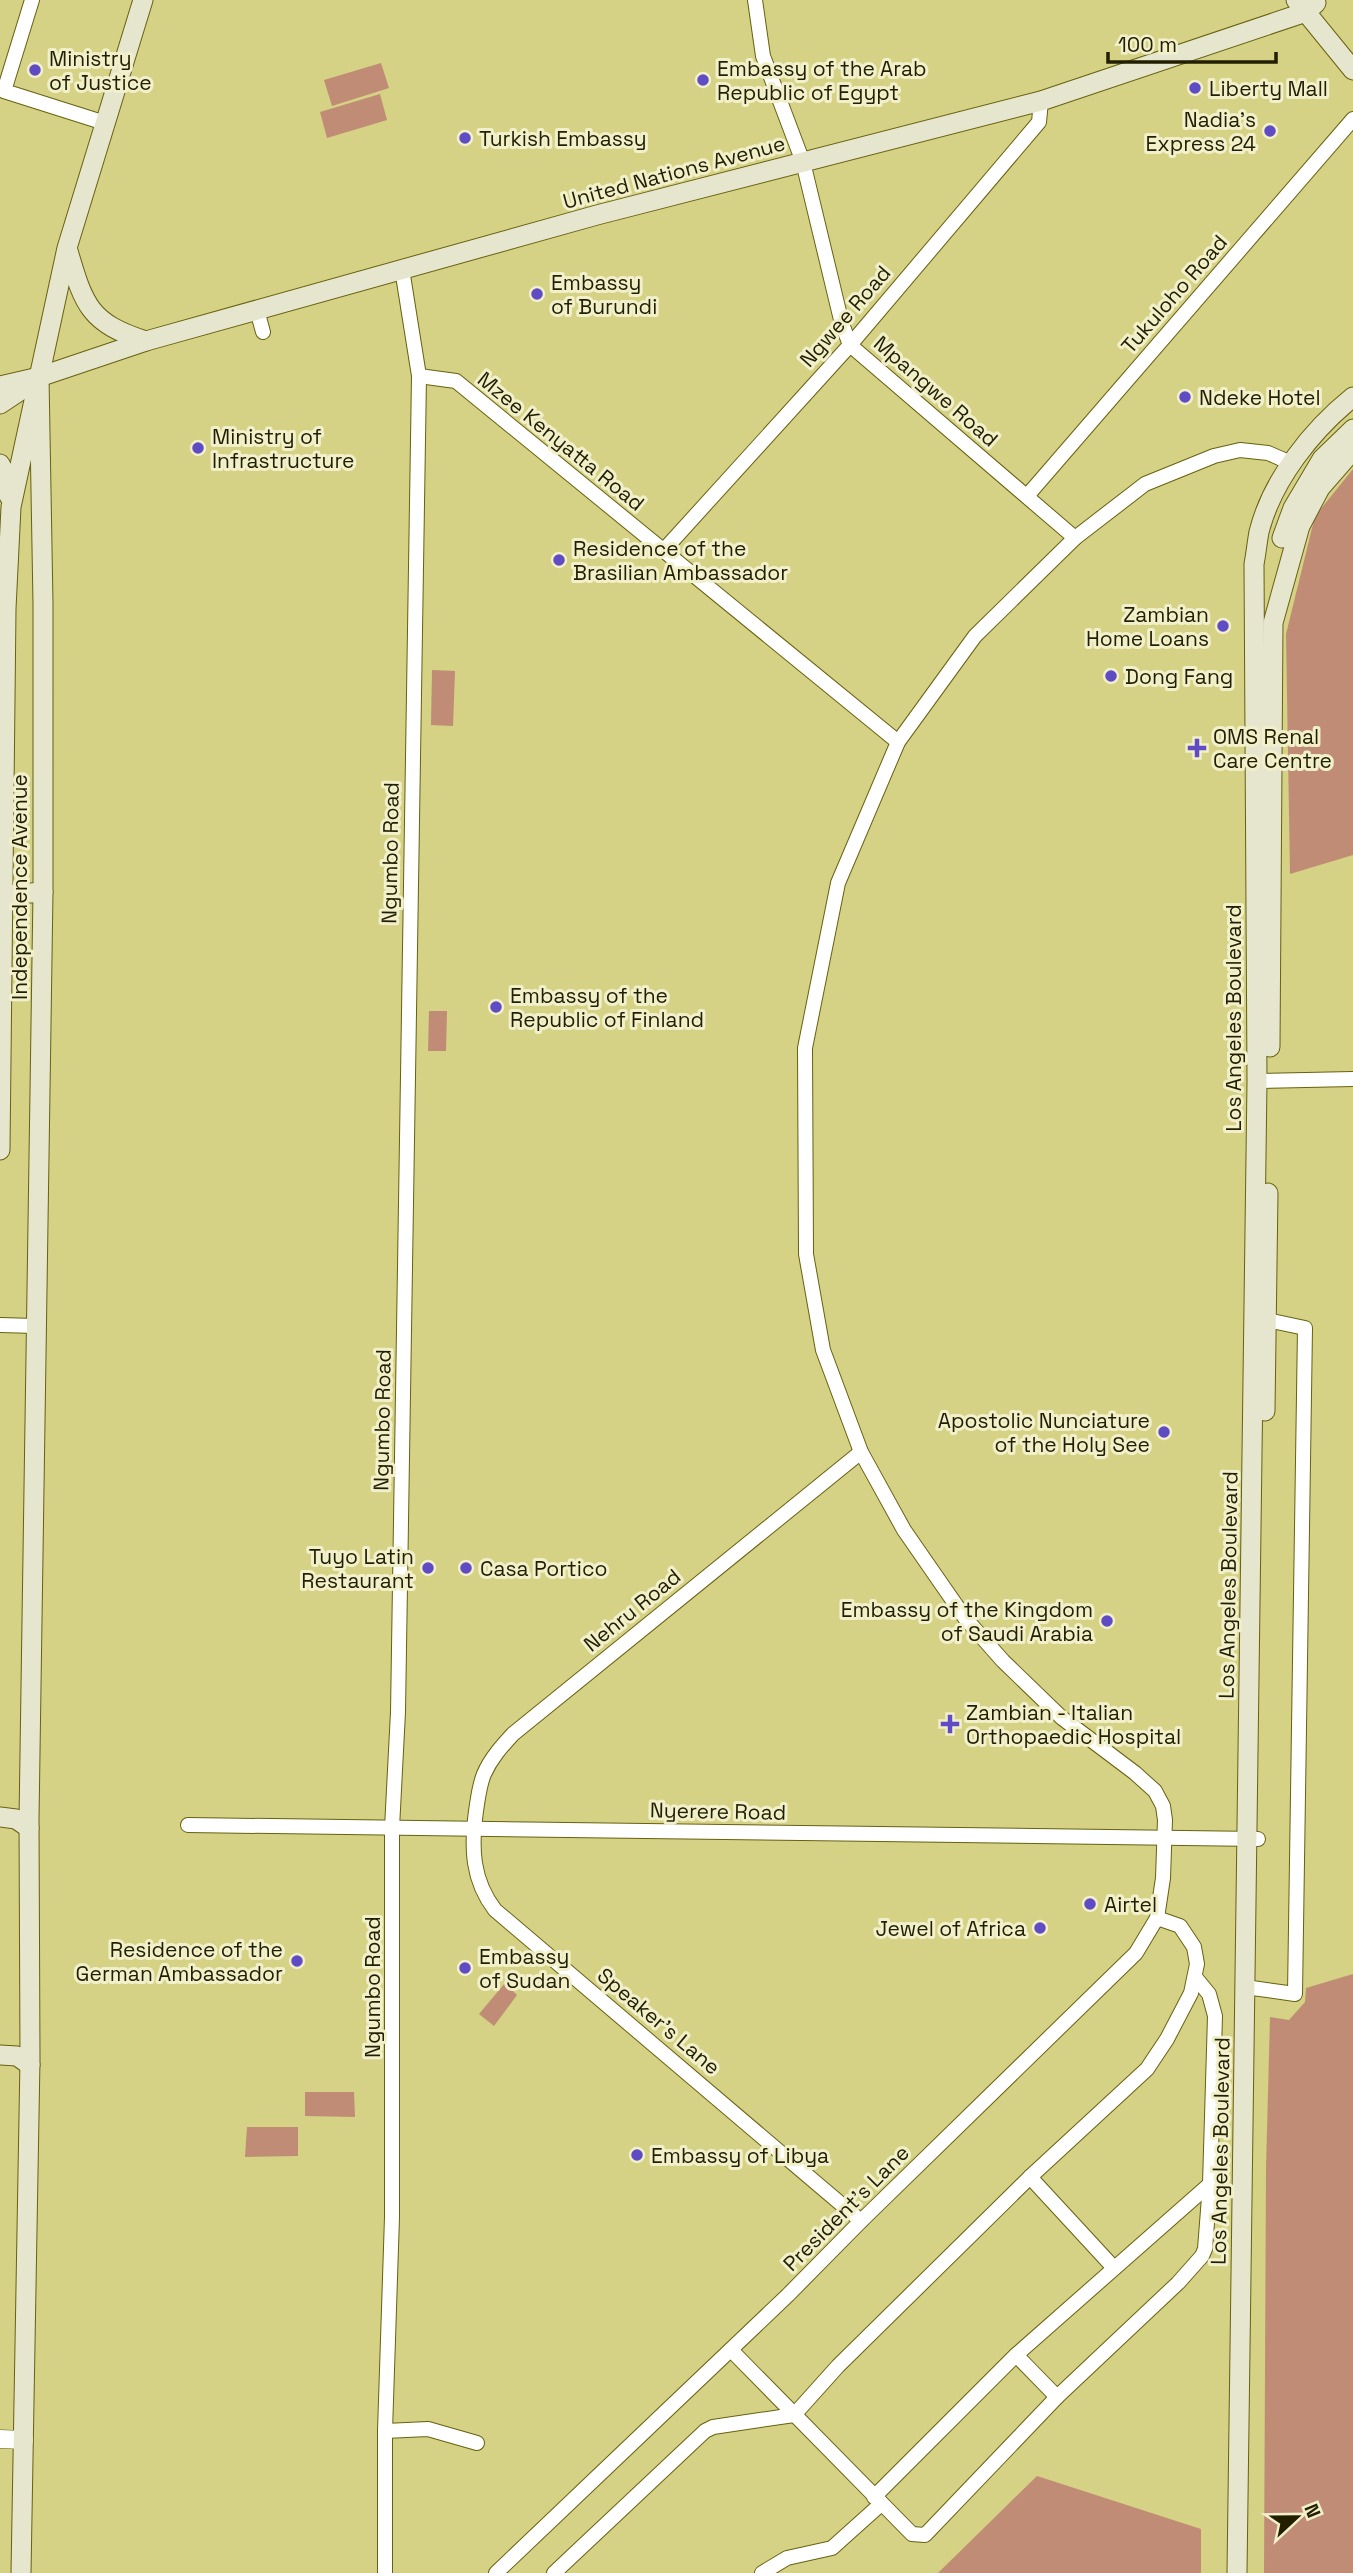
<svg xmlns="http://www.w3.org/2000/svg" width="1353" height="2573" viewBox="0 0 1353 2573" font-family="'Space Grotesk',sans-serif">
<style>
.green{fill:#c18c75}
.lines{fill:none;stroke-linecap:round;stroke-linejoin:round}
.minor-casing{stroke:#676110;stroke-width:16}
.tertiary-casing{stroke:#676110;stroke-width:19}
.secondary-casing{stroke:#676110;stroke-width:21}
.minor{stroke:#fff;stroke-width:14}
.tertiary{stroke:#fff;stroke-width:18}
.secondary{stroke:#e6e5ce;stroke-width:19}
.poi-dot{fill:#5f4cc4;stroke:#f1f0cb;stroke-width:2.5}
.labels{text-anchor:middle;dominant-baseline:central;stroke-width:6;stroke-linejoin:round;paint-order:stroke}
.poi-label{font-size:21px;fill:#221f01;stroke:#f1f0cb;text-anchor:start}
.street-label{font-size:21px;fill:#221f01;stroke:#f1f0cb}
</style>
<rect width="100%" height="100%" fill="#d5d185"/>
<g class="green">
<polygon points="381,63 389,88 332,106 324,80"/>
<polygon points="380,94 387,120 327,138 320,112"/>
<polygon points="1353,469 1353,855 1290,874 1286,634 1315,516"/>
<polygon points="432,670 455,671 453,726 431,725"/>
<polygon points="429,1011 447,1011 446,1051 428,1051"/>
<polygon points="1353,1974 1353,2573 1264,2573 1266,2168 1270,2017 1289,2020 1305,2002 1306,1988"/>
<polygon points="505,1983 517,1995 494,2026 479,2014"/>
<polygon points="305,2092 354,2092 355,2117 305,2116"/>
<polygon points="247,2127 298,2127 298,2156 245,2157"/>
<polygon points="1037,2476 1201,2529 1201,2573 938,2573"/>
</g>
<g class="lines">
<g class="minor-casing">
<g id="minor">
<polyline points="32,0 4,91 105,123"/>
<polyline points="755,0 763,56 803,162 842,324 850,345 1075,538"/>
<polyline points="257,310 263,332"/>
<polyline points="419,376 456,381 898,742"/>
<polyline points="1027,496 1353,119"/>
<polyline points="664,550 850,345 1039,122 1041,101"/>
<polyline points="1257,1081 1353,1079"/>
<polyline points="0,1325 36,1326"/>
<path d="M861,1452L513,1734C502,1746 491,1758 484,1774C479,1786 478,1799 476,1811C471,1848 472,1880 495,1910L861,2221"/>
<polyline points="188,1825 1258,1839"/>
<polyline points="1245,1987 1295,1994 1305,1328 1267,1320"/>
<polyline points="1030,2177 1114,2268"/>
<polyline points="731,2350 912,2534 925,2535 1057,2397 1178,2283 1202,2256 1205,2249 1210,2184 1215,2016 1209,1994 1195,1977"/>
<polyline points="1016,2355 1057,2397"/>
<polyline points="385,2431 428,2429 477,2443"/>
<polyline points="874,2497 1016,2355 1210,2184"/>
<polyline points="385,2573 385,2431 392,2217 392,1828 398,1712 419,376 402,269"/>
<polyline points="496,2573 788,2295 861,2221 1136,1953 1157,1918 1163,1878 1165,1820 1163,1806 1155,1791 1135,1773 1062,1718 1003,1661 965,1618 904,1530 861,1452 823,1350 806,1254 805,1048 838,883 898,742 975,636 1075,538 1145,484 1214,456 1240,450 1268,453 1291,463"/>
<polyline points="554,2573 705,2431 713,2427 794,2415 838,2366 1030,2177 1147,2069 1167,2039 1191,1993 1197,1964 1194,1947 1180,1926 1157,1918"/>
<polyline points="762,2573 787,2558 832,2548 881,2504"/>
</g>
</g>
<g class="tertiary-casing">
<polyline id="tertiary" points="0,2439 24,2440"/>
</g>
<g class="secondary-casing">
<g id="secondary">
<polyline points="1296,0 1353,70"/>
<path d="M68,251C84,305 89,323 146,341"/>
<polyline points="0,386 39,377 146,341 597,215 1041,101 1306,12 1316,3"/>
<polyline points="0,404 33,382"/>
<polyline points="0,464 5,473 9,496"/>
<polyline points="1282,538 1293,508 1322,459 1353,429"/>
<polyline points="5,895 43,892"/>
<polyline points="1270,1047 1273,623 1300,526 1320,488 1353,450"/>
<polyline points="0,1150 6,609 11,507 67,248 143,0"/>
<polyline points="1265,1411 1268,1193"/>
<polyline points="0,1817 16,1819 29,1828"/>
<polyline points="0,2055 17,2056 30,2065"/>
<polyline points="21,2573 30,2059 29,1820 43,892 43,604 39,377"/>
<path d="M1237,2573L1257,1081L1254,564C1256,554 1257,543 1259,532C1272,480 1312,430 1353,397"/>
</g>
</g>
<use href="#minor" class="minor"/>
<use href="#tertiary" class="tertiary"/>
<use href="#secondary" class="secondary"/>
</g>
<g class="poi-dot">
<circle cx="35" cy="70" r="7"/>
<circle cx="703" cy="80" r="7"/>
<circle cx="1195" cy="88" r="7"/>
<circle cx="1270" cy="131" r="7"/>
<circle cx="465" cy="138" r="7"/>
<circle cx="537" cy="294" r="7"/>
<circle cx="1185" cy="397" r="7"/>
<circle cx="198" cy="448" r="7"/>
<circle cx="559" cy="560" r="7"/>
<circle cx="1223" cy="626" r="7"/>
<circle cx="1111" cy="676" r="7"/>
<path d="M1193.5 737.5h7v7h7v7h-7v7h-7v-7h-7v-7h7z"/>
<circle cx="496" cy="1007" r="7"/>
<circle cx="1164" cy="1432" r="7"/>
<circle cx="428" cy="1568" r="7"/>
<circle cx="466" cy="1568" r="7"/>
<circle cx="1107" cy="1621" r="7"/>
<path d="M946.5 1713.5h7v7h7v7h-7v7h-7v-7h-7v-7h7z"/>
<circle cx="1090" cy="1904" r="7"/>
<circle cx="1040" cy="1928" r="7"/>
<circle cx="297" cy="1961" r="7"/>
<circle cx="465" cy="1968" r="7"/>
<circle cx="637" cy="2155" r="7"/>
</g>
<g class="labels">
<g class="poi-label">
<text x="49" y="58">Ministry<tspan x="49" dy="24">of Justice</tspan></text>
<text x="717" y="68">Embassy of the Arab<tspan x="717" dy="24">Republic of Egypt</tspan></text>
<text x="1209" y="88">Liberty Mall</text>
<text x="1256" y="119" text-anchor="end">Nadia's<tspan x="1256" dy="24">Express 24</tspan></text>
<text x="479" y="138">Turkish Embassy</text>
<text x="551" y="282">Embassy<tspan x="551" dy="24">of Burundi</tspan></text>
<text x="1199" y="397">Ndeke Hotel</text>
<text x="212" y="436">Ministry of<tspan x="212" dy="24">Infrastructure</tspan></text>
<text x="573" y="548">Residence of the<tspan x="573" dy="24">Brasilian Ambassador</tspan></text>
<text x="1209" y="614" text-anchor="end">Zambian<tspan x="1209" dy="24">Home Loans</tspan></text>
<text x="1125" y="676">Dong Fang</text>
<text x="1213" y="736">OMS Renal<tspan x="1213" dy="24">Care Centre</tspan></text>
<text x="510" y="995">Embassy of the<tspan x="510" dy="24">Republic of Finland</tspan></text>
<text x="1150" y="1420" text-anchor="end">Apostolic Nunciature<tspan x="1150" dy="24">of the Holy See</tspan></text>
<text x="414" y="1556" text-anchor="end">Tuyo Latin<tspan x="414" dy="24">Restaurant</tspan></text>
<text x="480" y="1568">Casa Portico</text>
<text x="1093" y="1609" text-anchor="end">Embassy of the Kingdom<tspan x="1093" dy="24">of Saudi Arabia</tspan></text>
<text x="966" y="1712">Zambian - Italian<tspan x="966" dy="24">Orthopaedic Hospital</tspan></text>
<text x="1104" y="1904">Airtel</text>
<text x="1026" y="1928" text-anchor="end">Jewel of Africa</text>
<text x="283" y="1949" text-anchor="end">Residence of the<tspan x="283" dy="24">German Ambassador</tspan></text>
<text x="479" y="1956">Embassy<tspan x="479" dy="24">of Sudan</tspan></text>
<text x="651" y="2155">Embassy of Libya</text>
</g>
<g class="street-label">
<text transform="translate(674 172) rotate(-15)">United Nations Avenue</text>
<text transform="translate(1174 294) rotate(-49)">Tukuloho Road</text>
<text transform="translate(845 316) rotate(-49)">Ngwee Road</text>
<text transform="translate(936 391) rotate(41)">Mpangwe Road</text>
<text transform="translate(561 441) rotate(39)">Mzee Kenyatta Road</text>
<text transform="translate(390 853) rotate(-89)">Ngumbo Road</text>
<text transform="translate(19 887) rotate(-90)">Independence Avenue</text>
<text transform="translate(1233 1018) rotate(-90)">Los Angeles Boulevard</text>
<text transform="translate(382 1420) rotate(-89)">Ngumbo Road</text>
<text transform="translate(1228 1585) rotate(-89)">Los Angeles Boulevard</text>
<text transform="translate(632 1610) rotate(-39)">Nehru Road</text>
<text transform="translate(718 1811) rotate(1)">Nyerere Road</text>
<text transform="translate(372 1987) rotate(-90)">Ngumbo Road</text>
<text transform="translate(659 2021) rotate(40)">Speaker's Lane</text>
<text transform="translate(1220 2151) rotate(-89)">Los Angeles Boulevard</text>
<text transform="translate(846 2208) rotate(-45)">President's Lane</text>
</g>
</g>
<g transform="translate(1297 2517) rotate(68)" stroke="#f1f0cb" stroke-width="5" paint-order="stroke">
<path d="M0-5L12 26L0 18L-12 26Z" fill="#221f01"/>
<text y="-10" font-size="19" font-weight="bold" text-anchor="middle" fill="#221f01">N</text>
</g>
<path d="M1108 52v10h168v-10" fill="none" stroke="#221f01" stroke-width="3.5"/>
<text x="1118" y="52" font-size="21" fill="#221f01" stroke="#f1f0cb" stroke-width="5" paint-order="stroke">100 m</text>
</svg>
